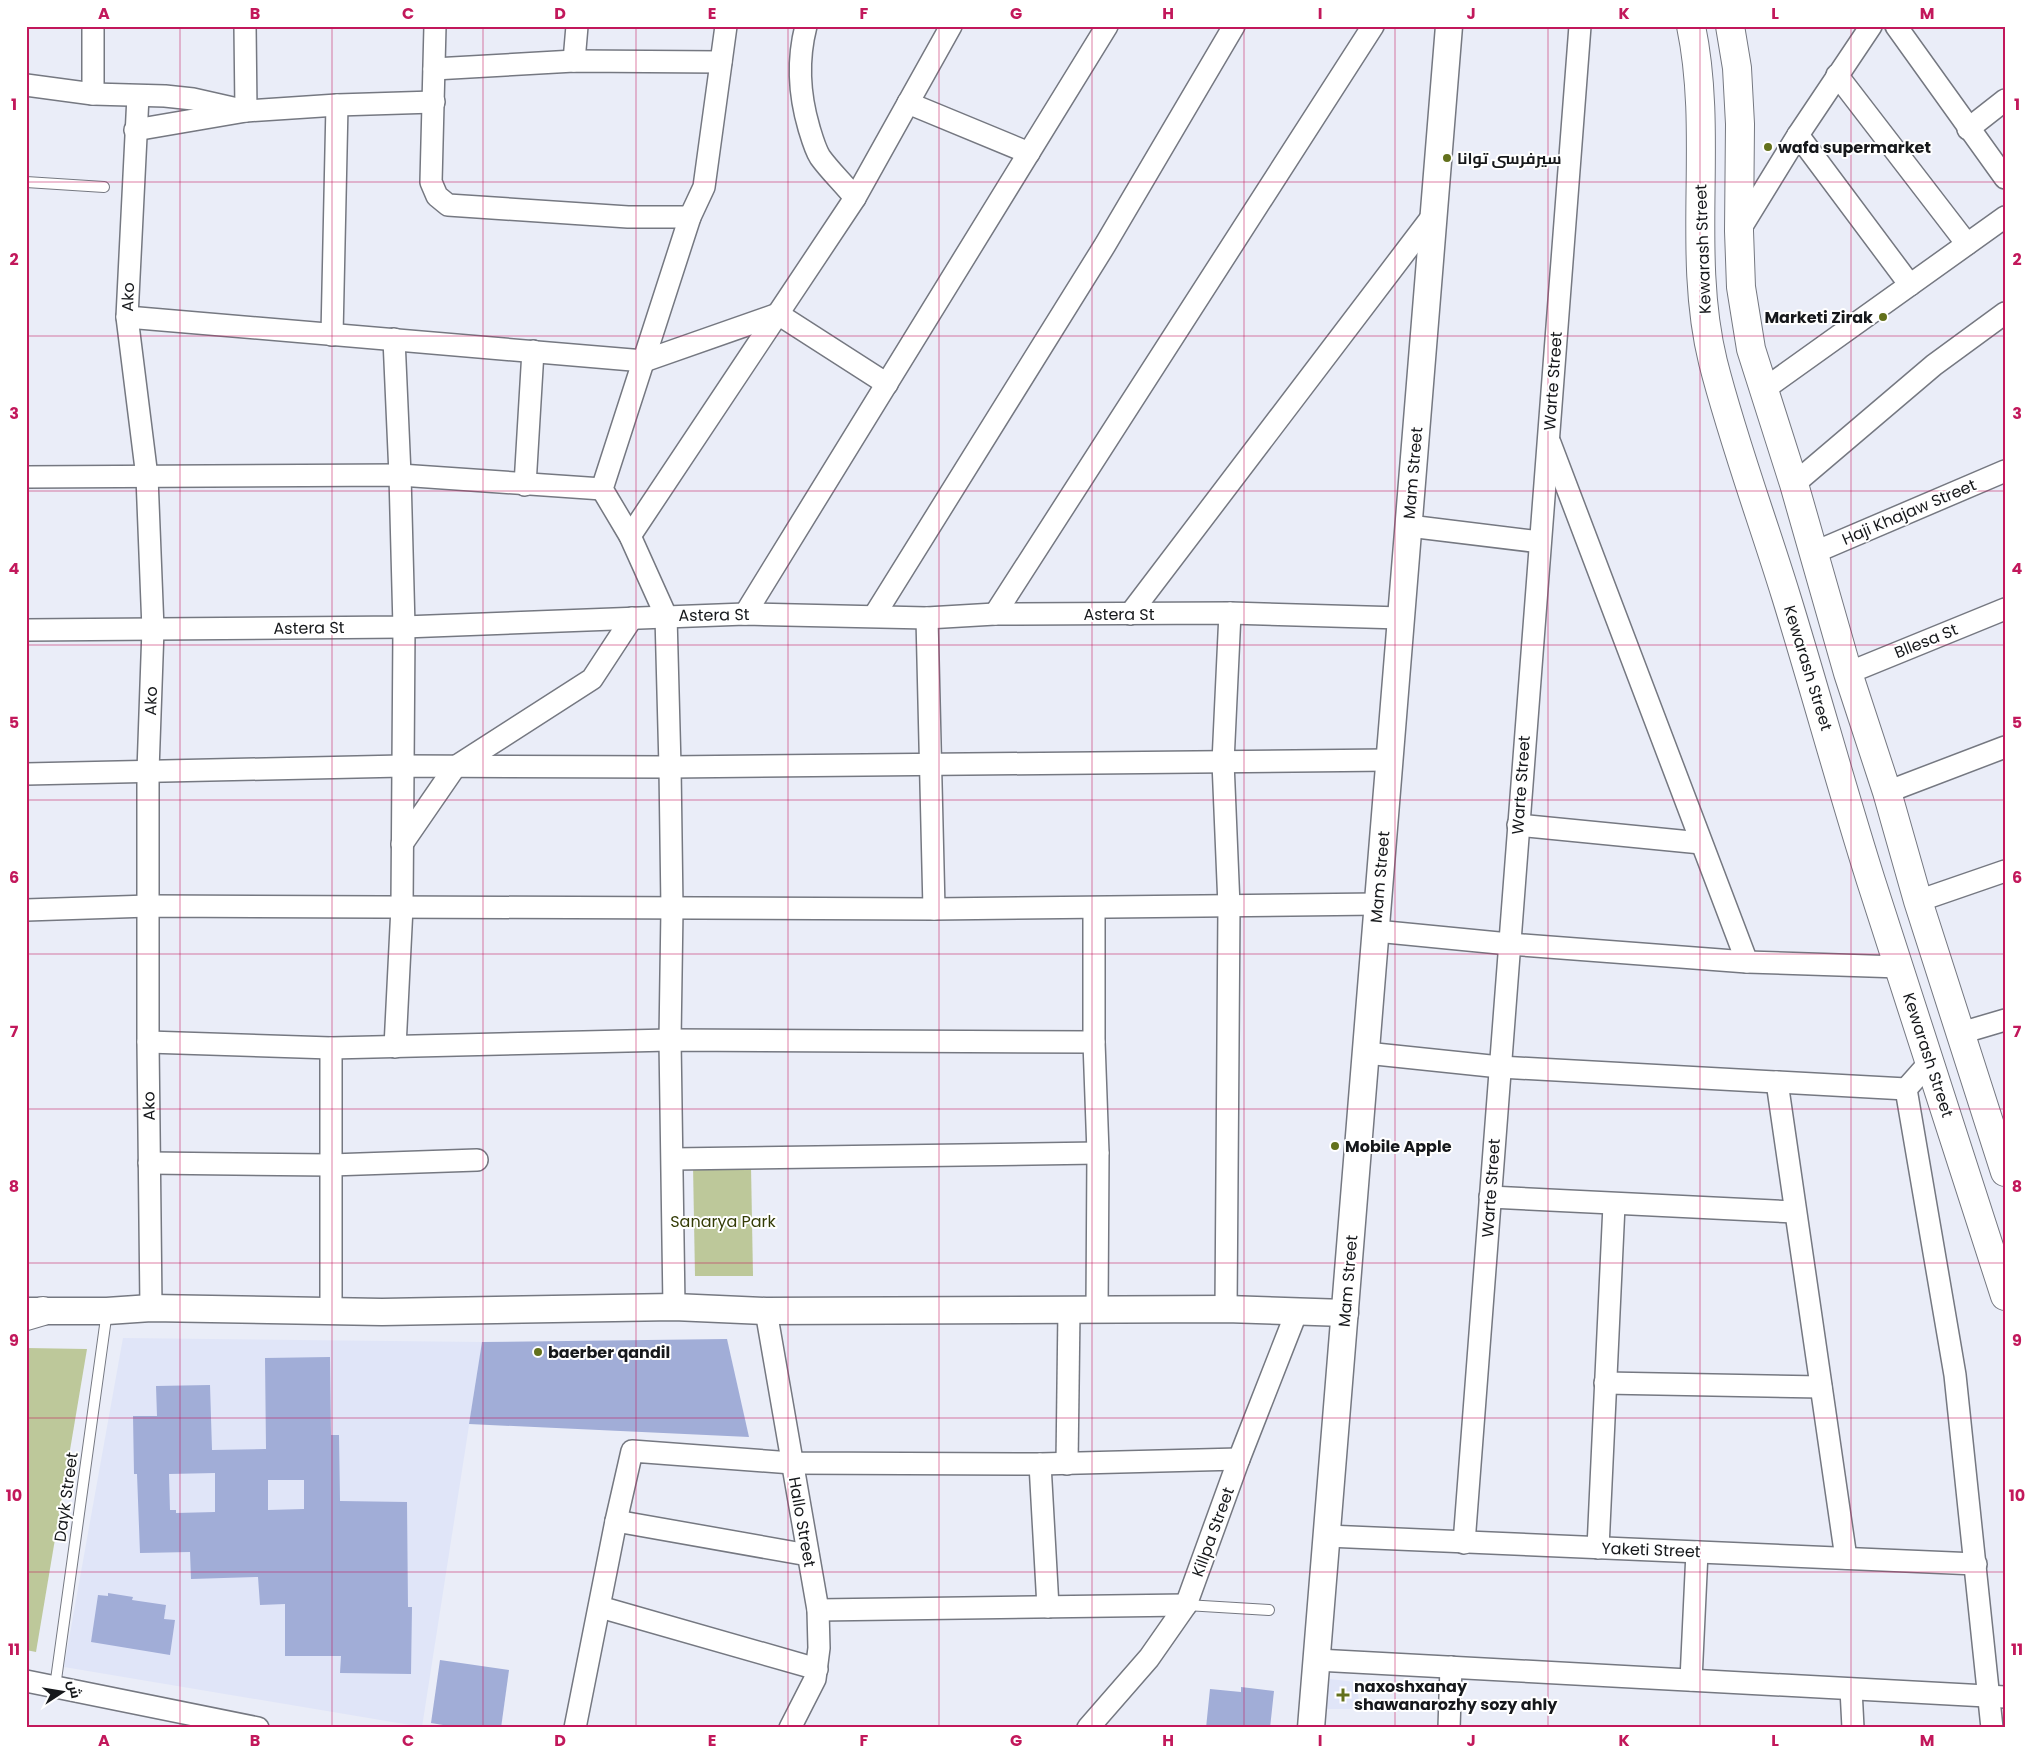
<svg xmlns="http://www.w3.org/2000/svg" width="2031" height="1754" viewBox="0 0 2031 1754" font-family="Poppins,Cairo,sans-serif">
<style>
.built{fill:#e0e5f8}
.green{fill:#bdc89a}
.building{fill:#a1add7;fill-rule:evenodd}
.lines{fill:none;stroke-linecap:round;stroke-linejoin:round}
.service-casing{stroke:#757881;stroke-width:12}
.minor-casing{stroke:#757881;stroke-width:24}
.tertiary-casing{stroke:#757881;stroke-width:29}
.secondary-casing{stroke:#757881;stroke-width:30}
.service{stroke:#fff;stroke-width:10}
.minor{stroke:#fff;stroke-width:21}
.tertiary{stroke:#fff;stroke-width:26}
.secondary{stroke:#fff;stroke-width:28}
.grid{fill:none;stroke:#c2185b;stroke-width:1;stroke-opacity:0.55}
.poi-dot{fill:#63711c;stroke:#fff;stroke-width:2}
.labels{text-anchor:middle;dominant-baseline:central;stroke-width:4;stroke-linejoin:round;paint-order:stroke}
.poi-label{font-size:16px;font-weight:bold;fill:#16181b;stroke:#fff;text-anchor:start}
.street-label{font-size:16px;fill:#16181b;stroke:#fff}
.park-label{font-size:16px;fill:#333b05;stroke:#fff}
.neatline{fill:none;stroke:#c2185b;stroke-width:2}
.grid-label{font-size:16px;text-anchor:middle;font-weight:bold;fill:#c2185b}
</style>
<rect width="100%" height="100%" fill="#eaedf8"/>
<g class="built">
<polygon points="123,1338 482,1342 422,1727 64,1667"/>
<polygon points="1330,1679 1355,1682 1361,1709 1325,1709"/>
</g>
<g class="green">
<polygon points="693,1165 751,1166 753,1276 695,1276"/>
<polygon points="26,1348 87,1349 36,1652 26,1650"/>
</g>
<g class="building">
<polygon points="727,1339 749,1437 469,1424 482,1342"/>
<path d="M330,1357L331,1435H339L340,1501L407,1502L408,1607H412L411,1674L340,1673L341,1656H285V1604L260,1605L258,1577L191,1579L190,1552L140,1553L137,1474H134L133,1416H157L156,1386L210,1385L212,1450L266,1449L265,1358ZM215,1473V1512L176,1513V1510H170L169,1474ZM268,1480H304V1509L268,1510Z"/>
<polygon points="108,1593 133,1597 132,1600 166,1605 164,1619 175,1620 170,1655 91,1642 98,1595 108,1596"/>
<polygon points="440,1660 509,1670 501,1728 461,1728 431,1723"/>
<polygon points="1241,1687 1274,1691 1270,1728 1206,1728 1210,1689 1241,1692"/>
</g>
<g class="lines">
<g class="service-casing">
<g id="service">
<polyline points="26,182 104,187"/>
<polyline points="1186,1605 1269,1610"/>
<polyline points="55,1687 107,1311"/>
</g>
</g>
<g class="minor-casing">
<g id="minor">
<polyline points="93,26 93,94"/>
<polyline points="435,26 431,182 437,196 448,205 628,217 690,217"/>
<path d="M806,26C797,61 799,94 809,128C812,138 815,149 820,157C830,171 844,184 855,198"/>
<polyline points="1896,26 2005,178"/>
<polyline points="574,61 577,26"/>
<polyline points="434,69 574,61 721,62"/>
<polyline points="1837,75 1967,244"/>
<polyline points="26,85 93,94 165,96 193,99 246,111 337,105 434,102"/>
<polyline points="138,96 127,317 147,477 153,629 148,771 148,1042 151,1308"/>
<polyline points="908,103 1029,153"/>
<polyline points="1968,129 2005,100"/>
<polyline points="135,130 246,111 245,26"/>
<polyline points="1798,135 1910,285"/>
<polyline points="1739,231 1798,135 1871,26"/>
<polyline points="127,317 644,361 778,314 887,384"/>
<polyline points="332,335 337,105"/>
<polyline points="394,339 400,475 404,627 402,907 395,1047"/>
<polyline points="1763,390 2005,217"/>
<polyline points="1550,443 1747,962"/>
<polyline points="26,477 400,475 602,489"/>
<polyline points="1794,484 1934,365 2005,313"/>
<polyline points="525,485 533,351"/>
<polyline points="1409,526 1540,542"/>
<polyline points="630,536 855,198 951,26"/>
<polyline points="1813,553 2005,471"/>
<polyline points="745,614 1107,26"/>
<polyline points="995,614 1373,26"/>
<polyline points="1130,614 1434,214"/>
<polyline points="874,616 1105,245 1234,26"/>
<polyline points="927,618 934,909"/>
<polyline points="26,630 404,627 745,614 927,618 995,614 1230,613 1401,618"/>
<polyline points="1848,673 2005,609"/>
<polyline points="26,774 402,766 670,767 1390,760"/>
<polyline points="1887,792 2005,747"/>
<polyline points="1518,825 1701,843"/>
<polyline points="402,844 455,767 592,679 632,618"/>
<polyline points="1918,901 2005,871"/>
<polyline points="1094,908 1094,1042 1098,1153 1097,1310"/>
<polyline points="26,910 149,906 934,909 1378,904"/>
<polyline points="1376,931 1509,944 1747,962 1900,967"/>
<polyline points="1961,1033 2005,1020"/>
<polyline points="148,1042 331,1048 670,1040 1094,1042"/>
<polyline points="331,1048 331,1311"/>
<polyline points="1366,1053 1500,1067 1906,1089"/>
<polyline points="1930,1062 1906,1089 1955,1375 1992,1728"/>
<polyline points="1777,1082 1846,1558"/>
<polyline points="673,1159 1098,1153"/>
<polyline points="149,1163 331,1165 477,1160"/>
<polyline points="1490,1197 1795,1212"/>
<polyline points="674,1307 670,1040 672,909 670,767 666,616 630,536 602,489 690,217 704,187 726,26"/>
<polyline points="1226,1309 1229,906 1223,762 1230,613"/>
<polyline points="766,1311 818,1610 819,1648 815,1679 790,1728"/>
<polyline points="1605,1383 1821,1387"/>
<polyline points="1040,1464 1048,1607"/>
<polyline points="1067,1464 1069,1310"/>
<polyline points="616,1521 808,1555"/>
<polyline points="1327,1536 1976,1564"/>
<polyline points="1464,1543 1580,26"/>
<polyline points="1598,1548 1614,1205"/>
<polyline points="600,1607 817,1669"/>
<polyline points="818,1610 1186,1605"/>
<polyline points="1317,1660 2005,1697"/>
<polyline points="1691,1680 1697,1552"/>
<polyline points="26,1681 258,1728"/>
<polyline points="1851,1689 1853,1728"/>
<polyline points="575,1728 616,1521 632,1451 792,1463 1040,1464 1239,1459"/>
<polyline points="1088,1728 1149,1658 1186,1605 1239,1459 1297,1311"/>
<polyline points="1449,1728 1451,1667"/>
</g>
</g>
<g class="tertiary-casing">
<g id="tertiary">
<polyline points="26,1311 107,1311 151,1308 382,1312 674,1307 766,1311 1226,1309 1345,1313"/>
<polyline points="1311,1728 1449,26"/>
</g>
</g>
<g class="secondary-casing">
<g id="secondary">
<path d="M1691,26C1714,136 1686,252 1713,362C1733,441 1762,518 1786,596C1815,690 1841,786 1871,881C1915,1019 1961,1157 2005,1296"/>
<polyline points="1730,26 1737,68 1740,124 1739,231 1741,287 1751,349 1794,484 1848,673 1887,792 1918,901 2005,1172"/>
<polyline points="26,1316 43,1311"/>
</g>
</g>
<use href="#service" class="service"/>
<use href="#minor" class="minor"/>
<use href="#tertiary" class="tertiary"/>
<use href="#secondary" class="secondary"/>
</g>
<path class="grid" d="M180,26V1728M332,26V1728M483,26V1728M636,26V1728M788,26V1728M939,26V1728M1092,26V1728M1244,26V1728M1395,26V1728M1548,26V1728M1700,26V1728M1851,26V1728M26,182H2005M26,336H2005M26,491H2005M26,645H2005M26,800H2005M26,954H2005M26,1109H2005M26,1263H2005M26,1418H2005M26,1572H2005"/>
<g class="poi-dot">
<circle cx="1768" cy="147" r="5"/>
<circle cx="1447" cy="158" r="5"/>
<circle cx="1883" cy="317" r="5"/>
<circle cx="1335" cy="1146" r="5"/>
<circle cx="538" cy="1352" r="5"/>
<path d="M1340.5 1687.5h5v5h5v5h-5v5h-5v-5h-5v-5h5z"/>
</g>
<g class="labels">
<g class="poi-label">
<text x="1778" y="147">wafa supermarket</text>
<text x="1457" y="158">سيرفرسى توانا</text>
<text x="1873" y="317" text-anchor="end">Marketi Zirak</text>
<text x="1345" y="1146">Mobile Apple</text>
<text x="548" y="1352">baerber qandil</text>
<text x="1354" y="1686">naxoshxanay<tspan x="1354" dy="18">shawanarozhy sozy ahly</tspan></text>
</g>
<g class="street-label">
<text transform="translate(1703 249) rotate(-92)">Kewarash Street</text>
<text transform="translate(128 297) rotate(-88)">Ako</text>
<text transform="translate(1553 381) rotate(-86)">Warte Street</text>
<text transform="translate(1413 473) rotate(-85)">Mam Street</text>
<text transform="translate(1909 512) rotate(-23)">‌Haji Khajaw Street</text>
<text x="1119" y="614">Astera St</text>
<text transform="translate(714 615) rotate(-1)">Astera St</text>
<text transform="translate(309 628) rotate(-1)">Astera St</text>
<text transform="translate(1926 641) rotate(-22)">Bllesa St</text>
<text transform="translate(1808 668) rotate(73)">Kewarash Street</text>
<text transform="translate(151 701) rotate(-88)">Ako</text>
<text transform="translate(1521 785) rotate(-86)">Warte Street</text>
<text transform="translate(1380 877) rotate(-85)">Mam Street</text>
<text transform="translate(1928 1055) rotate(72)">Kewarash Street</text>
<text transform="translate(149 1106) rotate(-91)">Ako</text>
<text transform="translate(1491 1188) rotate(-86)">Warte Street</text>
<text transform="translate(1348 1281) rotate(-85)">Mam Street</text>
<text transform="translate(66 1497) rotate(-82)">Dayk Street</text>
<text transform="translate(802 1522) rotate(80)">Hallo Street</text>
<text transform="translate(1213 1532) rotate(-70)">Killpa Street</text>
<text transform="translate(1651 1550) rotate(2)">Yaketi Street</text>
</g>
<g class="park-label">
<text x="723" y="1221">Sanarya Park</text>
</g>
</g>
<rect width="2031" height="1754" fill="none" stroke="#ffffff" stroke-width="55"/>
<g transform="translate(62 1692) rotate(78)" stroke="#ffffff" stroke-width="4" paint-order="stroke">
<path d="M0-4L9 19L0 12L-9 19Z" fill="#16181b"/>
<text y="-8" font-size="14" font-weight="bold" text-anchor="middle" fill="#16181b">ش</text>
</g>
<rect x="28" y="28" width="1976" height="1698" class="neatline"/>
<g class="grid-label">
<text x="104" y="19">A</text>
<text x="255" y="19">B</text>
<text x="408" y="19">C</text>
<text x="560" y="19">D</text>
<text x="712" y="19">E</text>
<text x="864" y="19">F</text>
<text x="1016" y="19">G</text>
<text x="1168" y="19">H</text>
<text x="1320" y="19">I</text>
<text x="1471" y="19">J</text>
<text x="1624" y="19">K</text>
<text x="1775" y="19">L</text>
<text x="1927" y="19">M</text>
<text x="14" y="110">1</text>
<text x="2017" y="110">1</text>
<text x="14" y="265">2</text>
<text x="2017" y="265">2</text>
<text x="14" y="419">3</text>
<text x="2017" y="419">3</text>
<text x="14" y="574">4</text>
<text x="2017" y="574">4</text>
<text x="14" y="728">5</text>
<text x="2017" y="728">5</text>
<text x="14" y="883">6</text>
<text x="2017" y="883">6</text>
<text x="14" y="1037">7</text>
<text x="2017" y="1037">7</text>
<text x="14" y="1192">8</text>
<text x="2017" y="1192">8</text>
<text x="14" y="1346">9</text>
<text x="2017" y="1346">9</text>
<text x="14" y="1501">10</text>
<text x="2017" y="1501">10</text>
<text x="14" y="1655">11</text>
<text x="2017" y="1655">11</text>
<text x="104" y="1746">A</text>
<text x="255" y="1746">B</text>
<text x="408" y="1746">C</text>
<text x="560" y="1746">D</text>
<text x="712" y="1746">E</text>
<text x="864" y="1746">F</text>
<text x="1016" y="1746">G</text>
<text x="1168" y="1746">H</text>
<text x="1320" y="1746">I</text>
<text x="1471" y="1746">J</text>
<text x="1624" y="1746">K</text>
<text x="1775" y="1746">L</text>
<text x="1927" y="1746">M</text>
</g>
</svg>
